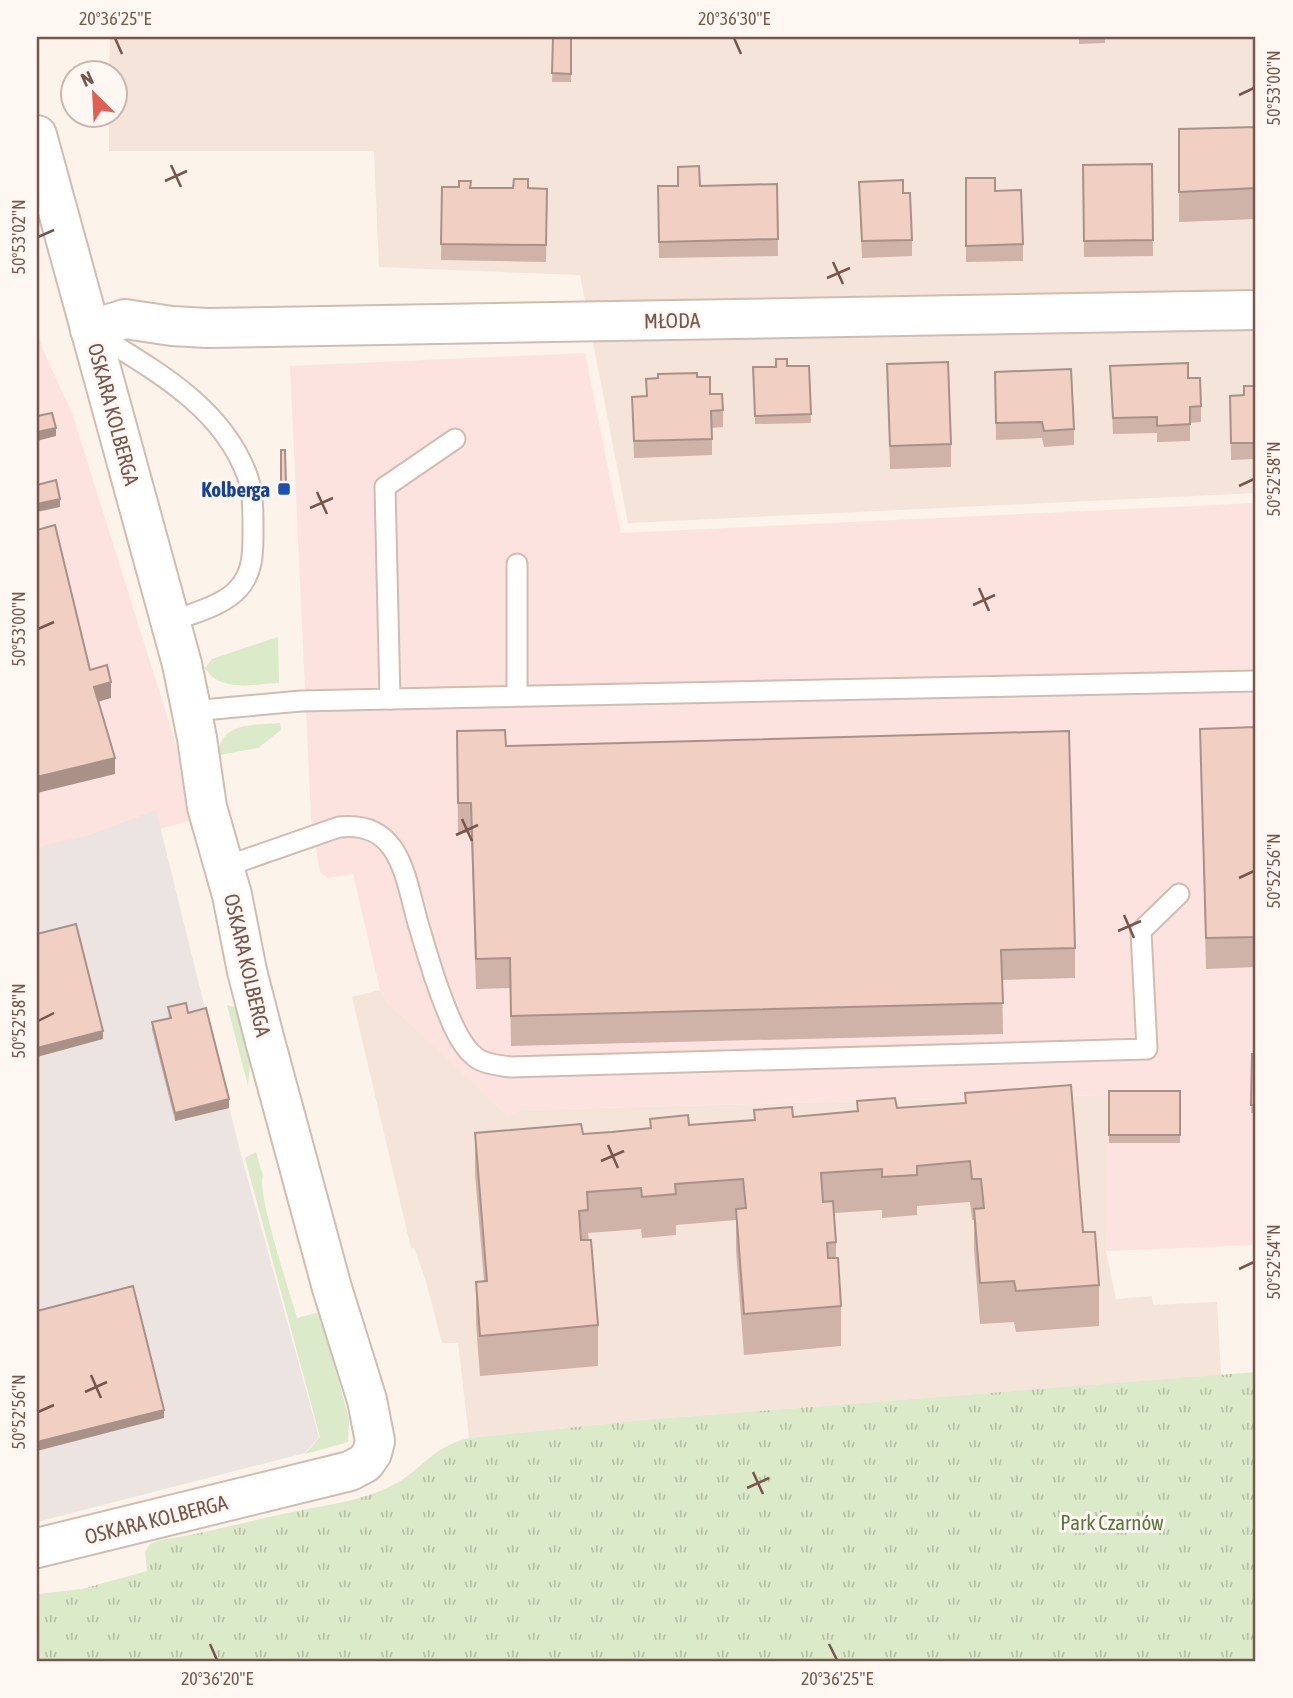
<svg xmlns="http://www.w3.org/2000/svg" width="1293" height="1698" viewBox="0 0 1293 1698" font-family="'Asap Condensed',sans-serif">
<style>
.residential{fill:#f4e4d9}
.commercial{fill:#fce3df}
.industrial{fill:#ece4e0}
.green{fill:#dbeac9}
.park{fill:url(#park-tufts)}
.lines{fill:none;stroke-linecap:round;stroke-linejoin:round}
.service-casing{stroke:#d1bcb2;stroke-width:23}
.minor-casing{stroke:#d1bcb2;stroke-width:42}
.service{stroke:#fff;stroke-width:19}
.minor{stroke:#fff;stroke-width:38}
.wall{fill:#cfb2a8}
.shaded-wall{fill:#a99188}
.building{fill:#f1cfc3;stroke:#a99188;stroke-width:2}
.ticks{fill:none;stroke:#77564e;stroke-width:2.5}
.transit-dot{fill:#1a4fb4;stroke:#fff7f1;stroke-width:2.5}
.labels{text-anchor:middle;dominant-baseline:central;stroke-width:6;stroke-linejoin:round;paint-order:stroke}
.street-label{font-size:21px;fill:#77564e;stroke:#fff7f1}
.transit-label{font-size:21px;font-weight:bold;fill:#164399;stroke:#fff7f1;text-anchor:end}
.park-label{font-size:21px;fill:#597642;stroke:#fff7f1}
.neatline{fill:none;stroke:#77564e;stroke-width:2.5}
.ticks-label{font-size:18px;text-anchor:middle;fill:#77564e}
</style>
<defs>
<pattern id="park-tufts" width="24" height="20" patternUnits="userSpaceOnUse" patternTransform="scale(1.75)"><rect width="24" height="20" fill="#dbeac9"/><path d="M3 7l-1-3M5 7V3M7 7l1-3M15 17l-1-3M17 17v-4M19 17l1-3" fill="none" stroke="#b6c0a5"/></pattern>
</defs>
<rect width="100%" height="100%" fill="#fcf3eb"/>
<g class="residential">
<polygon points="110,37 1256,37 1256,493 628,523 580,275 379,267 374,151 109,151 109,116 116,116 116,74 109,73"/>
<polygon points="380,990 387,1002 508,1116 520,1110 1108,1095 1109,1143 1106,1251 1116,1299 1152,1296 1153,1305 1217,1302 1221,1375 643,1420 469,1438 458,1343 442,1343 425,1278 414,1248 411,1248 352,997"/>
</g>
<g class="commercial">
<polygon points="37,329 43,350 72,413 199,818 37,862"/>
<polygon points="585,353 621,533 1256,503 1256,1245 1106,1251 1107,1095 520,1110 508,1117 387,1002 380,990 353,874 328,878 320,872 311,819 290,366"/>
</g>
<polygon class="industrial" points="156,810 239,1147 319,1437 305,1453 37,1522 37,847 90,835"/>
<g class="green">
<path d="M278,637L279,683C254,684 220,693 205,668L212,659Z"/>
<path d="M280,723L281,730L258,748L219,755C218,722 257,725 280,723Z"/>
<polygon points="227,1005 237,1008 251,1054 248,1086"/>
<path d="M256,1152L263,1176C256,1191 291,1296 297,1318L320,1312L349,1419L348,1442L305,1454L320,1437L245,1158Z"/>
</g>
<path class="park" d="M1256,1372V1661H37V1594L82,1589L147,1571L145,1552L150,1544L160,1540C203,1534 245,1522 287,1513C320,1506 357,1502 387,1488C421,1473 428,1448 469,1438L643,1420Z"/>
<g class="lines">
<g class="service-casing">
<g id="service">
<path d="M93,332C152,369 221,405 247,475C253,491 253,511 253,528C253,550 254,572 238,589C223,606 192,613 171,622"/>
<polyline points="517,695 517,564"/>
<polyline points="390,699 1256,681"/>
<polyline points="192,711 301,701 390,699 385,487 455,439"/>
<path d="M224,867L339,827C401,820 405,878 418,923C428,957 438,992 453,1025C459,1038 466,1051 478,1059C488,1065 499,1065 510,1067L1147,1049L1141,931L1179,894"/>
</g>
</g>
<g class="minor-casing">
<g id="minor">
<polyline points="37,135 182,664 197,738 207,807 232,895 247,971 265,1041 332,1288 367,1400 375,1441 372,1453 365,1463 350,1471 37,1548"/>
<polyline points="90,330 125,319 172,326 207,328 1256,310"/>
</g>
</g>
<use href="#service" class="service"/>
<use href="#minor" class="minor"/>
</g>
<g class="wall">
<polygon points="553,37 571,37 571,82 552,82"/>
<polygon points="1079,37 1105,37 1105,43 1079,44"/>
<polygon points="1256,127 1256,219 1179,222 1179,129"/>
<polygon points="1152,164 1153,256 1084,257 1083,165"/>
<polygon points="966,178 995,191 1023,244 1023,261 966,262"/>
<polygon points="859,182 903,193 912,240 912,256 862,258"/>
<polygon points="777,184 778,256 659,258 658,186"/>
<polygon points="442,187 547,189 546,262 441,260"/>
<polygon points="887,364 951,444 951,467 890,469"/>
<polygon points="809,366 811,423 755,424 753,367"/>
<polygon points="1110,366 1188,378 1201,406 1201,422 1190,423 1190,441 1157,442 1157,433 1113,434"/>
<polygon points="995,372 1074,429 1074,445 1044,447 1042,438 996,440"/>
<polygon points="697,377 723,410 723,427 712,428 712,455 634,458 632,397 646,396 646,379"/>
<polygon points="1256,395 1256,459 1231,460 1230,396"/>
<polygon points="281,450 285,450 286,493 281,493"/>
<polygon points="1256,727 1256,967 1206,969 1200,729"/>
<polygon points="457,731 506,746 1075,948 1075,978 1002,980 1003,1034 511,1046 510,988 476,989 471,833 458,833"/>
<polygon points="168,1007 188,1013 229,1108 175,1121 152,1030 152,1022 169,1018"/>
<polygon points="1252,1054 1256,1054 1256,1113 1251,1113"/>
<rect x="1109" y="1091" width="71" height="52"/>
<polygon points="857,1101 897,1108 1083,1232 1099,1285 1099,1326 1016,1332 1014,1322 980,1324 974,1249 974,1220 972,1220 970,1202 917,1206 917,1215 882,1218 882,1210 834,1213 836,1242 836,1258 841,1306 841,1346 744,1355 736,1250 736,1220 676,1225 676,1235 642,1238 641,1229 588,1233 598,1325 598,1366 480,1376 476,1323 476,1282 484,1281 475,1174 475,1133 583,1134 650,1128 650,1119 689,1125 754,1120 754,1110 793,1117 857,1111"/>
</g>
<g class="shaded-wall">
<polygon points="37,357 38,357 38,397 37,398"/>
<polygon points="56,428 56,436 37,441 37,432"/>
<polygon points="60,499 60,507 37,512 37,504"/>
<polygon points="111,682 111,698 94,703 94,687"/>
<polygon points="115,758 115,774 37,793 37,777"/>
<polygon points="103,1031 103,1039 37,1057 37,1048"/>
<polygon points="229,1099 229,1108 175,1121 175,1113"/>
<polygon points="164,1410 164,1418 37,1451 37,1442"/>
</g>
<g class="building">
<polygon points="553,37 571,37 571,74 552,73"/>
<polygon points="1256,127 1256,188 1179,192 1179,129"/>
<polygon points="1152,164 1153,240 1084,241 1083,165"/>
<polygon points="699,166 700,186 777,184 778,239 659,242 658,186 678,186 678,167"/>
<polygon points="966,178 995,178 995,191 1021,190 1023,244 966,246"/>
<polygon points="514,179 528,179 528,188 547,189 546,245 441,244 442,187 459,187 459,181 471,181 470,188 513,188"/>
<polygon points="903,180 903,193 910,193 912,240 862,241 859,182"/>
<polygon points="776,359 787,359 787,366 809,366 811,414 755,416 753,367 776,367"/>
<polygon points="948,362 951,444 890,446 887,364"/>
<polygon points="1188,363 1188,378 1200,378 1201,406 1190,407 1190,424 1157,426 1157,417 1113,418 1110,366"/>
<polygon points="1071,369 1074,429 1044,431 1042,422 996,423 995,372"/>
<polygon points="697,373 697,377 710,377 710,394 722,394 723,410 711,411 712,439 634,441 632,397 647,396 646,379 658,378 658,374"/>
<polygon points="1244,386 1255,386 1256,443 1231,443 1230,396 1244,395"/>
<polygon points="52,413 56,428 37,432 37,416"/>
<polygon points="281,450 285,450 286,485 281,485"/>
<polygon points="56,480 60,499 37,504 37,485"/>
<polygon points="55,525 90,670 107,665 111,682 94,687 115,758 37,777 37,530"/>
<polygon points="1256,727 1256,937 1206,938 1200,729"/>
<polygon points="505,730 506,746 1069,731 1075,948 1001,950 1003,1003 511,1016 510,958 476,959 471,803 458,803 457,731"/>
<polygon points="76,924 103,1031 37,1048 37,934"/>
<polygon points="186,1003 188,1013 206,1008 229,1099 175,1113 152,1022 171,1018 168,1007"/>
<polygon points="1252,1054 1256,1054 1256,1105 1251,1105"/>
<polygon points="1071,1085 1083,1232 1095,1232 1099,1285 1016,1291 1014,1281 980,1283 974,1209 984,1208 981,1179 972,1179 970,1161 917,1166 917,1175 882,1177 882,1169 821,1173 823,1202 833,1201 836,1242 827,1243 828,1258 838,1258 841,1306 744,1314 736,1209 746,1208 743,1179 675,1184 676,1194 642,1197 641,1188 587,1192 588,1210 579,1211 581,1240 591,1240 598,1325 480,1336 476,1282 487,1281 475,1133 581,1124 583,1134 612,1132 651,1128 650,1119 688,1115 689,1125 755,1120 754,1110 792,1107 793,1117 858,1111 857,1101 895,1098 897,1108 966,1103 965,1093"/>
<rect x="1109" y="1091" width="71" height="44"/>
<polygon points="133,1286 164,1410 37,1442 37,1311"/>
</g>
<path class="ticks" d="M115,38L122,54M734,38L741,54M1239,95L1254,88M171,165L181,187M165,181L187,171M38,237L54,230M833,262L843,284M827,278L850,268M1239,486L1254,479M317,492L327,514M310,508L333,498M979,588L989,611M973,605L995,595M38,629L54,622M462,819L472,841M456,835L478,825M1239,878L1254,871M1124,915L1134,938M1118,931L1141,921M38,1021L54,1013M608,1145L618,1168M601,1161L624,1151M1239,1269L1254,1262M91,1375L101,1398M85,1392L107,1382M38,1412L54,1405M753,1472L763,1494M747,1488L769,1478M210,1644L217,1660M829,1644L837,1660"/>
<rect class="transit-dot" x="277" y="482" width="14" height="14" rx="3.5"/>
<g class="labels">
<g class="street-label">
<text transform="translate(672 320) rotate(-1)">MŁODA</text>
<text transform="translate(114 414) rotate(75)">OSKARA KOLBERGA</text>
<text transform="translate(248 965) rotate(77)">OSKARA KOLBERGA</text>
<text transform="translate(156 1519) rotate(-14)">OSKARA KOLBERGA</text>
</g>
<g class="transit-label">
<text x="270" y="489">Kolberga</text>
</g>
<g class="park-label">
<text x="1112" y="1522">Park Czarnów</text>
</g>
</g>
<rect width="1293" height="1698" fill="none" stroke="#fff7f1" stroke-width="77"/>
<g transform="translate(94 94) rotate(336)"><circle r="33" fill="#fff7f1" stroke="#c9b7b0" stroke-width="2"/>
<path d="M0-5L12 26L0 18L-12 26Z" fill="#e25f54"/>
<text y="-10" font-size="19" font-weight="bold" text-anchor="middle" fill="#77564e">N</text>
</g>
<rect x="38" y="38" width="1216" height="1622" class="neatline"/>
<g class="ticks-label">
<text x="115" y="25">20°36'25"E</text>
<text x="734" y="25">20°36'30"E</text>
<text transform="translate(1274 88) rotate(-90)" y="6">50°53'00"N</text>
<text transform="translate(19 237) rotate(-90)" y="6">50°53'02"N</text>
<text transform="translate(1274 479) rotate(-90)" y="6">50°52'58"N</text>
<text transform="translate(19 629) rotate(-90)" y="6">50°53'00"N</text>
<text transform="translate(1274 871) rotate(-90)" y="6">50°52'56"N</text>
<text transform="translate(19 1021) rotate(-90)" y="6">50°52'58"N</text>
<text transform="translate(1274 1262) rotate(-90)" y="6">50°52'54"N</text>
<text transform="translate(19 1412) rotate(-90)" y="6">50°52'56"N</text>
<text x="217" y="1685">20°36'20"E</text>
<text x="837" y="1685">20°36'25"E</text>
</g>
</svg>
